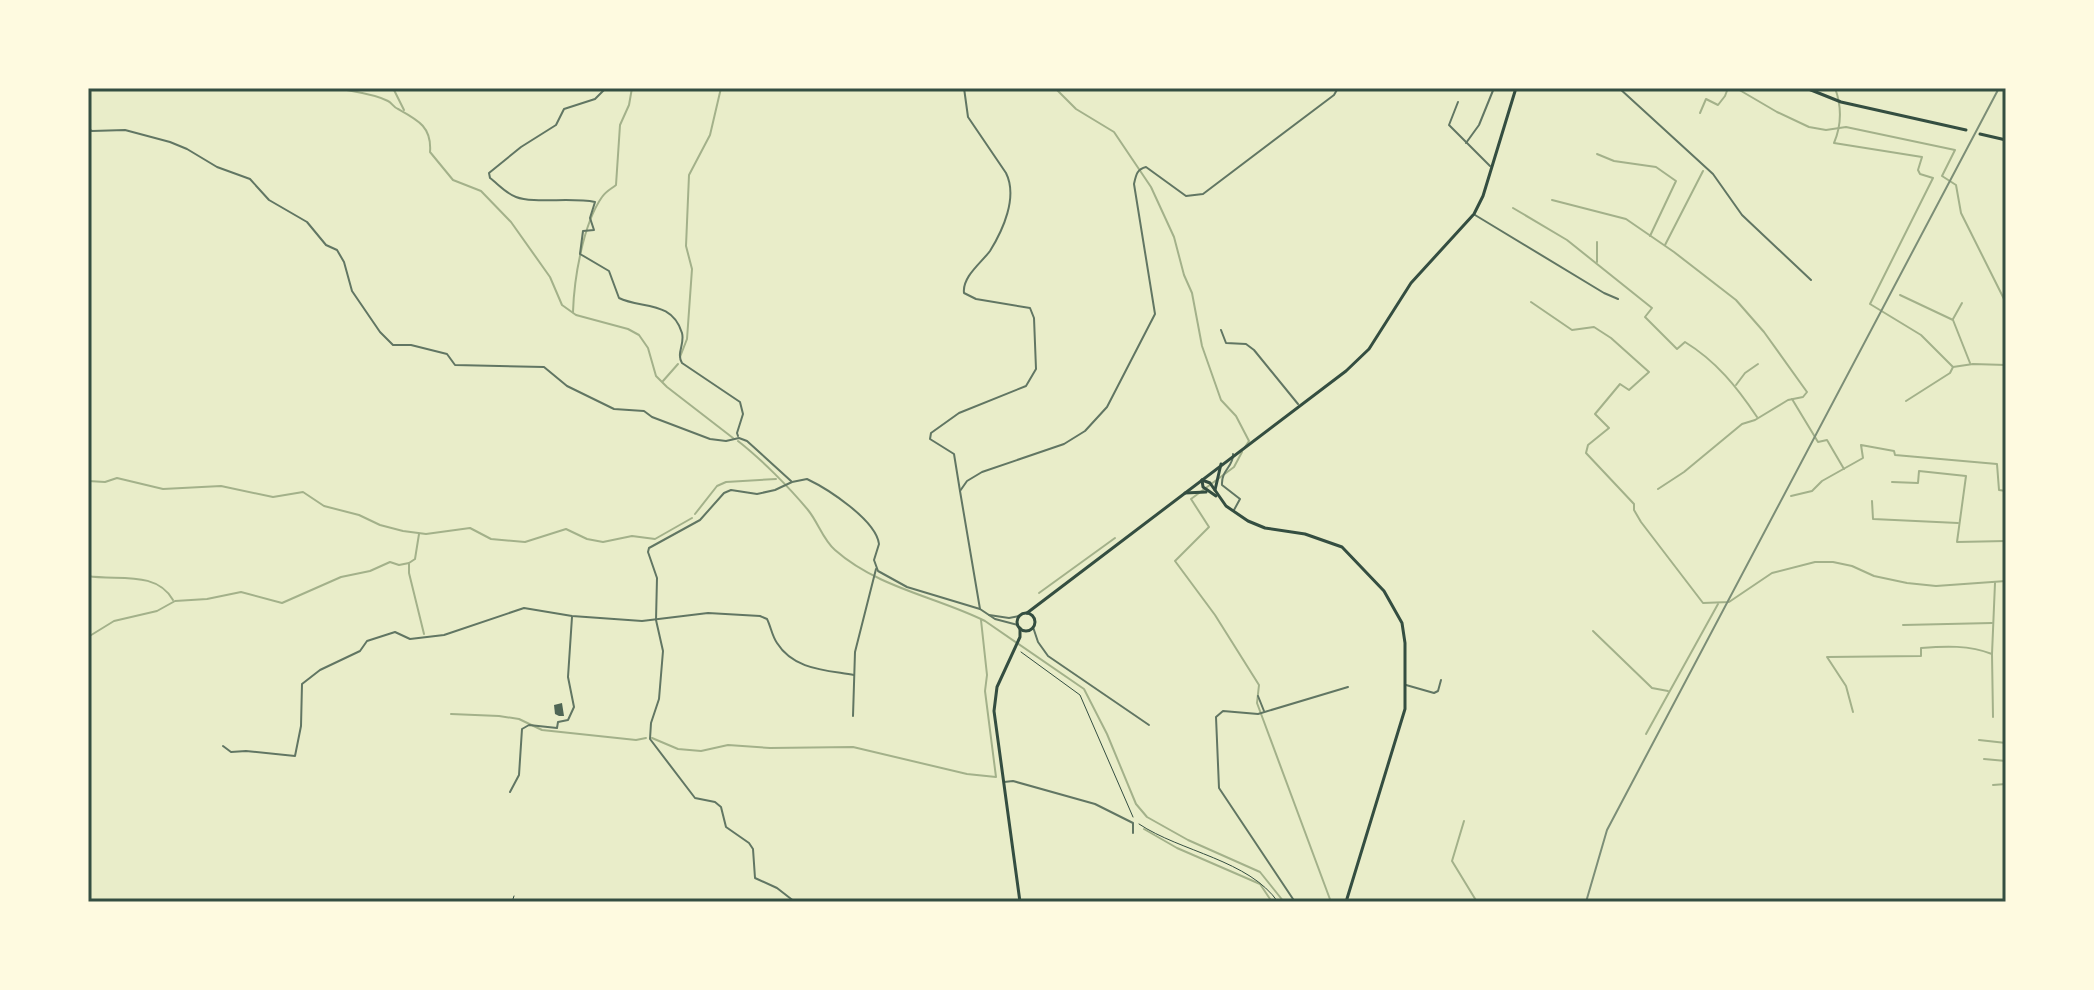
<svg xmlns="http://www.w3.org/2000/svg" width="2094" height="990" viewBox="0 0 2094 990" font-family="'Roboto Serif',serif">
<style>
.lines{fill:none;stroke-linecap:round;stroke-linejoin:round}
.stream{stroke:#a3b18a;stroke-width:2}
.building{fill:#4f6655}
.path{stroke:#344e41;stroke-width:1}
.minor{stroke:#617663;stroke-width:2}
.tertiary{stroke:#617663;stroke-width:2}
.secondary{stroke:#344e41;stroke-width:3}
.primary{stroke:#344e41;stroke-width:3}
.rail{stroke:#7c8e77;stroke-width:2}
.neatline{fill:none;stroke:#344e41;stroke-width:3}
</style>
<rect width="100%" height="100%" fill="#e9edc9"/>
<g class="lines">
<g class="stream">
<path d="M337,88C353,92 373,93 388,101C392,103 394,108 398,109C418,120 432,127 430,152L453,180L481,191L511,222L550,277L562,305L576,315L628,329L639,335L648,348L656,376L667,387L733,438"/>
<polyline points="393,88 404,110"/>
<polyline points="1055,88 1076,109 1114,132 1151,187 1174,237 1184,275 1192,293 1202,346 1221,400 1236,416 1249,441 1245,447"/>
<polyline points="1736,88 1777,112 1809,127 1826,130 1846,127 1955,150 1942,176 1956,185 1961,213 2006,303"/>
<path d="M1835,88C1842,107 1842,124 1834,143L1922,157L1918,170L1920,174L1933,178L1870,304L1921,335L1953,367"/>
<polyline points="1700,113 1706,99 1718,105 1725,96 1728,88"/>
<polyline points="1597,154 1614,161 1656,167 1676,181 1650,236"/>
<polyline points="1552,200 1626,219 1674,252 1736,300 1764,332 1807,392 1803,397 1788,400 1755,420 1742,424 1684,472 1658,489"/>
<path d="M1513,208L1567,240L1652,308L1645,317L1677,349L1685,342C1716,361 1737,387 1757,417"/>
<polyline points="1597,242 1597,262"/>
<polyline points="1665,245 1703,171"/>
<polyline points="1900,295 1953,320 1970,363"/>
<polyline points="1531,302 1572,330 1594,327 1611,338 1649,372 1629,390 1620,384 1595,414 1609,428 1588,445 1586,453 1634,504 1634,510 1641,522 1703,603 1729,602 1772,573 1815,562 1833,562 1852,566 1874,576 1907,583 1936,586 2006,581"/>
<path d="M573,312C574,279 583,224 602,197C606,191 611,189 616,185L620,125L629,105L632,88"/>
<polyline points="1953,319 1962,303"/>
<polyline points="680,357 687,339 692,269 686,246 689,175 710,135 721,88"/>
<polyline points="663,381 678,364"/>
<polyline points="1736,385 1745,373 1758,364"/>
<polyline points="1792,399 1818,442 1827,440 1844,469"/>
<polyline points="1906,401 1950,373 1953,367 1973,364 2006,365"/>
<path d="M738,441C761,459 789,487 808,510C818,522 823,540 835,550C878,588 937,597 985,621L1084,689L1107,734L1136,804L1147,817L1188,840L1260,872L1284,902"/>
<polyline points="1242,452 1234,467 1191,499 1209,527 1175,561 1215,615 1259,685 1257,703 1331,902"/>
<polyline points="88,481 105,482 117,478 163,489 221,486 273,497 303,492 324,506 359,515 380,525 403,531 426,534 470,528 491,539 525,542 566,529 587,539 603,542 632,536 655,539 692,518"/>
<polyline points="1892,482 1918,483 1919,471 1966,476 1957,542 2006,541"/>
<polyline points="1791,496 1812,491 1822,481 1863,458 1861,445 1894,451 1895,455 1997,464 1999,490 2006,491"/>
<polyline points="1872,501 1873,519 1958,523"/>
<polyline points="695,514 717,486 726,482 776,479"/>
<polyline points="409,564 409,573 424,634"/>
<path d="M88,576C117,581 156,570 173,600"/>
<polyline points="1039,593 1115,538"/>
<polyline points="1903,625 1992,623"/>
<polyline points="1593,631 1652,688 1668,691"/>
<polyline points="88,637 114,621 157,611 175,601 207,599 241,592 282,603 341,577 370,571 390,562 399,565 409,563 415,559 419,534"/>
<path d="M1853,712L1846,686L1827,657L1921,656V648C1945,646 1969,645 1992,654"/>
<polyline points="451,714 499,716 519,719 542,730 636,740 646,738"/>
<polyline points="1993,717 1992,654 1995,583"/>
<polyline points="1646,734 1718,604"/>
<polyline points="652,738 678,749 701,751 728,745 770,748 853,747 967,774 996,777 985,691 987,675 981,620"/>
<polyline points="1979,740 2006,743"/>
<polyline points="1984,759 2006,761"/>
<polyline points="1993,785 2006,784"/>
<polyline points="1464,821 1452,861 1477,902"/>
<polyline points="1144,829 1177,848 1260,884 1272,902"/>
</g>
</g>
<polygon class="building" points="562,703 564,716 559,716 555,714 554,705"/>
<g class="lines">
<g class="path">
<polyline points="1021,652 1080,695 1133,817"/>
<path d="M1139,824C1181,852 1249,860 1278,902"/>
<polyline points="512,902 514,896"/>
</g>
<g class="minor">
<path d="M606,88L595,99L564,109L556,125L521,147L489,173L490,178C498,184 507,194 516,197C534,204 571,197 595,202L590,218L594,230L583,231L580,254L609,271L619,298C641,309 672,300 682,333C685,344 676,353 682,363L740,402L743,414L737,433L738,436"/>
<polyline points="1619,88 1713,174 1742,215 1811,280"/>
<polyline points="1458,102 1449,125 1490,166"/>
<polyline points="88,129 92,131 125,130 170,142 187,149 217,167 250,179 269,200 307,222 326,245 337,250 344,262 352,291 380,332 393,345 411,345 447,354 455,365 544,367 567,386 614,409 644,411 652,417 710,439 726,441 739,438 747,441 791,481"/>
<polyline points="1466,143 1479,125 1494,88"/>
<polyline points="1475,215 1604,293 1618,299"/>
<polyline points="1221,330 1226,343 1246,344 1254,350 1298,404"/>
<path d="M1233,454C1234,466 1221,470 1222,485L1240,499L1234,510"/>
<path d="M960,491L954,454L930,439L931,433L959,413L1026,386L1036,369L1034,318L1030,308L976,299L964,293C962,277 981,263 990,251C1003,230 1018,197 1006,173L968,117L964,88"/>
<polyline points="1033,627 1038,642 1048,656 1149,725"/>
<polyline points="1406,685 1434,693 1438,691 1441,680"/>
<polyline points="1258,696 1264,711"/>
<polyline points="853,716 855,652 876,569"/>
<path d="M223,746L231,752L246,751L295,756L301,726L302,684L320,670L360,651L367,641L395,632L410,639L444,635L524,608L572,616L642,621L708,613L760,616L767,619C771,627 772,636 777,643C794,670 826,670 854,675"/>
<polyline points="1004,782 1013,781 1095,804 1133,823 1133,833"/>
<polyline points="510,792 519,775 522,729 529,725 557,728 558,722 568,720 574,707 568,677 572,617"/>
<path d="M795,902L777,888L755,878L753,849L749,843L726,827L721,807L715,802L695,798L650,739L651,723L659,699L663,651L656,620L657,578L648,552L649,548L700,520L724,493L731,490L757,494L775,490L792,482L807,479C828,489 876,520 879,544L874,560L878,571L907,587L980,609"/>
<polyline points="1295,902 1219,788 1216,717 1223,711 1258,714 1348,687"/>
</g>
<g class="tertiary">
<polyline points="989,615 1009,618 1019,616"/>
<path d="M1018,625L995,619L980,609L960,491L967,481L982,472L1064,444L1085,431L1107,407L1155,314L1134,184C1136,175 1137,169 1146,167L1186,196L1203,194L1334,95L1338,88"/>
</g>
<g class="secondary">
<polyline points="1806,88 1841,102 1966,130"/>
<polyline points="1980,134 2006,140"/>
<polyline points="1202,480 1210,483 1226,506 1248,521 1265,528 1305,534 1342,547 1384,591 1402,623 1405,643 1405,709 1346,902"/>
<polyline points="1202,480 1203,487 1216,496"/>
<polyline points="1215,490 1221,464"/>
<polyline points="1185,493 1206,492"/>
</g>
<g class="primary">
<polyline points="1027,613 1346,371 1369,349 1411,283 1474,214 1483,196 1516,88"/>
<circle cx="1026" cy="622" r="9"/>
<polyline points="1020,628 1020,637 997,687 994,711 1020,902"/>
</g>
<polyline class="rail" points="1586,902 1607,830 1999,88"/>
</g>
<rect width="2094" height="990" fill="none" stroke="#fefae0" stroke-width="180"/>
<rect x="90" y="90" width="1914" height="810" class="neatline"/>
</svg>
